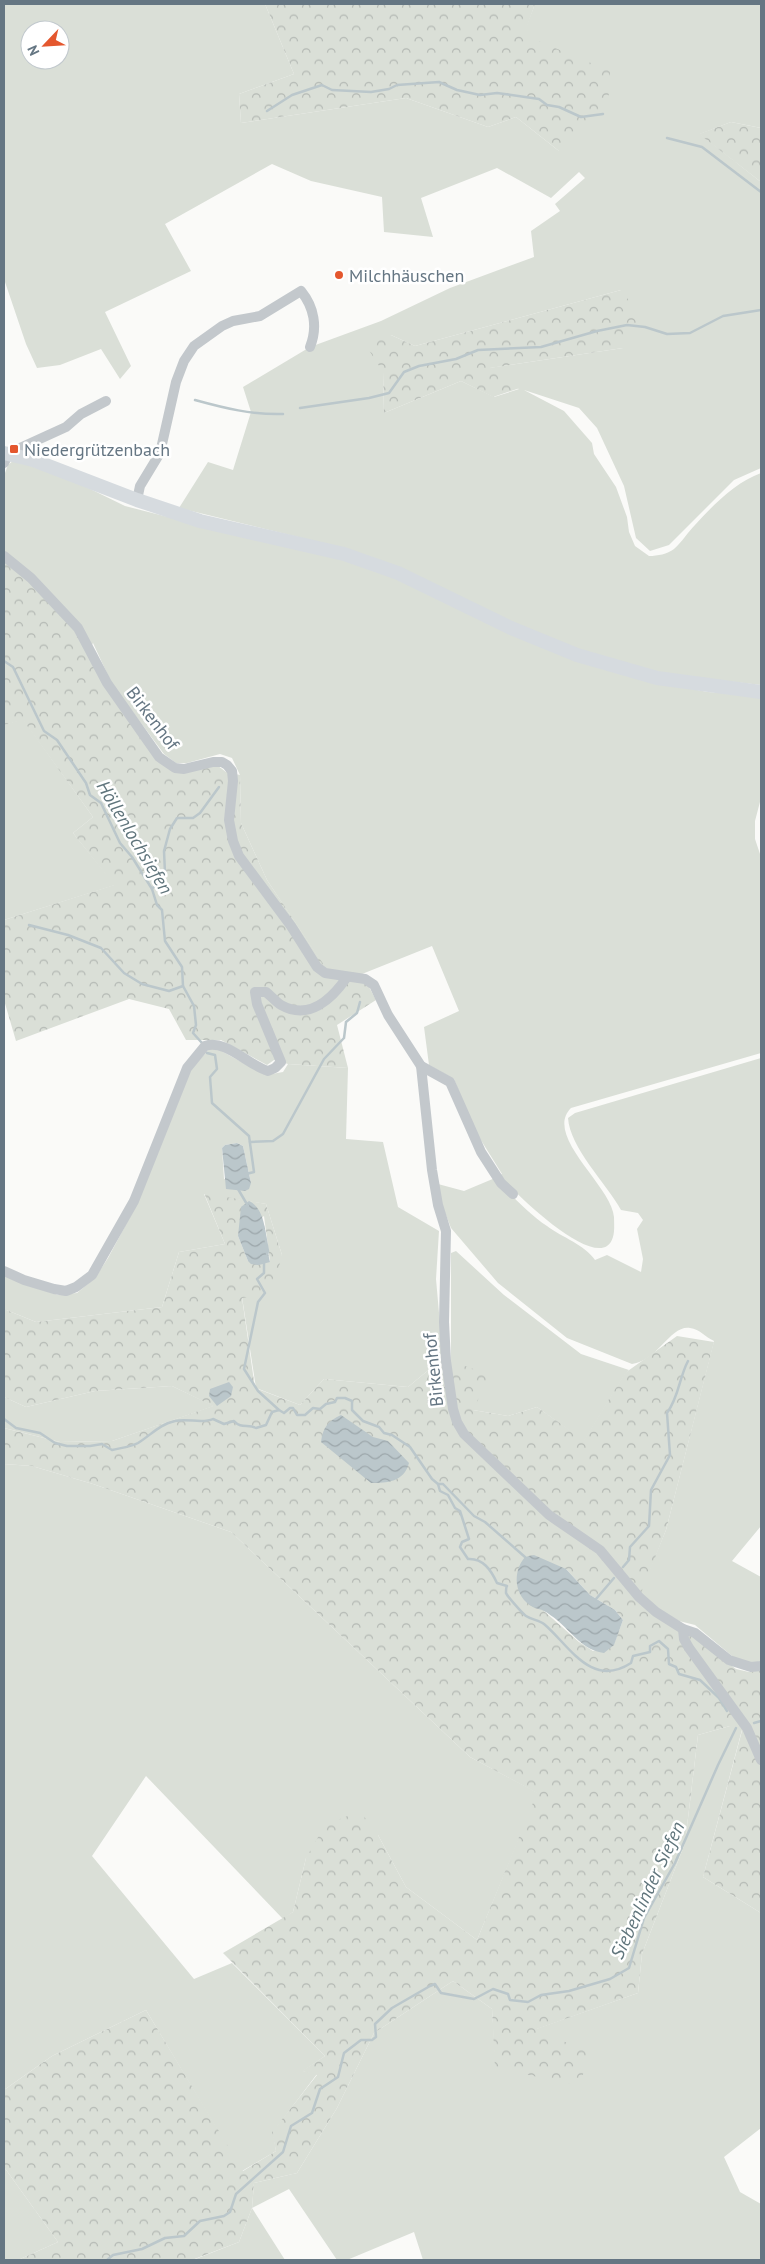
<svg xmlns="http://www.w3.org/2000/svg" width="765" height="2264" viewBox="0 0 765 2264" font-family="'PT Sans',sans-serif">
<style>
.green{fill:#dadfd7;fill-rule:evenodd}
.forest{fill:url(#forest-crowns);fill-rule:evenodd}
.water{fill:url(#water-waves)}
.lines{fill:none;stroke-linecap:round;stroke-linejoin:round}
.stream{stroke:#bbc7cb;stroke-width:2.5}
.street{stroke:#c3c8cc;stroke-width:10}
.secondary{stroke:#d6dbdf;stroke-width:14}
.poi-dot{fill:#e4572e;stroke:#fff;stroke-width:2}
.labels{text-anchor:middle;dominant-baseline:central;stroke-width:5;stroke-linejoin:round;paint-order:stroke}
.poi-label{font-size:18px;fill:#657683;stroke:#fff;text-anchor:start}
.street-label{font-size:18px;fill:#657683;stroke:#fff}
.water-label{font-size:19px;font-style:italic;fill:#60757c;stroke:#fff}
</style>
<defs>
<pattern id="forest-crowns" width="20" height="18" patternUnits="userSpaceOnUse" patternTransform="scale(1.25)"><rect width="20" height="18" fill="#dadfd7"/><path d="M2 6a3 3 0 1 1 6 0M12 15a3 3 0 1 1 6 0" fill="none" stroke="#b4b9b4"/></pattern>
<pattern id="water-waves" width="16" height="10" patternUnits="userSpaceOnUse" patternTransform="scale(1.25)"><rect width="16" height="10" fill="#bbc7cb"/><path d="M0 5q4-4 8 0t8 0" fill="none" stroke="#9ca6aa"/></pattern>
</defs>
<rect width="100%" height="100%" fill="#fafaf8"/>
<g class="green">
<path d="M4,4H265L294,74L239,94L241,123L406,98L488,127L516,117L559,151L523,35L535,4H761V128L731,122L700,134L761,182V468L734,480L669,545L650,551L636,538L624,486L597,428L579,408L524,390L564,411L592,443L594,454L616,487L627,517L629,532L635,546L649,556C658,556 667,554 674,549C682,542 688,532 695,525C713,505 736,482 761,473V685L666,674L566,646L347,549L179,508L208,462L233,470L251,412L243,387L310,347L381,321L450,288L534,257L531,231L560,211L555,204L585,178L579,172L551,198L497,168L421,198L433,237L384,232L382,197L311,181L272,164L165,224L191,271L105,312L131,366L120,379L101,349L60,365L37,368L26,344L4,279ZM30,30H60V60H30ZM621,290L623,348L489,368L519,389L494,397L461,381L384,413L383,372L391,335L415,346Z"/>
<path d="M14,460L76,482L125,506L250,538L347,559L649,681L708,692L761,696V798L755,821V839L761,857V1053L571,1108C543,1136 612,1186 614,1217C614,1226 616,1240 607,1246C585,1261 513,1192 500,1175L502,1174L474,1129L454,1079L429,1065L424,1027L459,1011L432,946L362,974L326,969L267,880L241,823L240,775L232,758L220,754L187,763H176L164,754L112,684L93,643L90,649L4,556V472L5,473L8,465Z"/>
<polygon points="23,719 93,817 73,833 115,885 4,920 4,725"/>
<path d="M212,1046L266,1075L283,1072L288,1064L348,1068L346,1139L383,1142L398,1207L439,1231L436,1279L443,1358L408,1387L324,1379L300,1405L256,1388L242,1297L282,1255L266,1204L204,1194L225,1244L179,1252L162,1307L36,1322L4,1309V1275L58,1295L77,1293L95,1278L108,1258L137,1204L187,1074ZM237,1143L243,1146L251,1183L224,1179L222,1148L225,1145Z"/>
<path d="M761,1058V1526L732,1561L761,1577V1661L751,1664L738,1661L695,1625L679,1621L657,1608L640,1593L666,1530L714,1341C705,1337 700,1329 690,1328C670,1325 658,1361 632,1364L567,1338L498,1283L451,1228L442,1205L438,1184L464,1191L495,1178C511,1195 528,1213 547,1226C563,1238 584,1244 595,1260L607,1255L641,1272L643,1259L637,1229L643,1220L638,1213L621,1210C606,1183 570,1148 568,1118L575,1113Z"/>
<polygon points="456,1251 504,1295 581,1354 629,1370 625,1374 584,1441 537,1407 508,1416 473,1410 451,1361 451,1253"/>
<polygon points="172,1386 214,1406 112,1441 60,1442 4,1428 4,1397 26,1407 95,1391"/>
<polygon points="4,1464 32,1466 93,1484 231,1532 470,1757 538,1793 477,1940 406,1887 378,1835 306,1858 293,1912 283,1919 146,1776 92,1856 194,1979 232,1963 325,2056 303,2071 317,2074 273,2132 276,2151 242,2171 146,2010 52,2056 4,2090"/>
<polygon points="730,1726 743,1726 703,1877 761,1913 761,2128 724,2157 740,2192 761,2204 761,2260 423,2260 414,2232 347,2260 337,2260 289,2189 252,2208 285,2260 193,2260 239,2242 252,2208 254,2183 297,2173 337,2108 374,2033 453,1981 492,2009 496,2068 536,2029 638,1993 642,1954 685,1843 698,1735"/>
<polygon points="4,2167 58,2242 18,2260 4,2260"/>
</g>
<g class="forest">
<polygon points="265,4 535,4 524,35 610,71 608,109 559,151 516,117 488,127 406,98 241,123 239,94 294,74"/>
<polygon points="731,122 761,128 761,182 699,134"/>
<polygon points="621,290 642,318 623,348 490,368 520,388 493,397 461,381 384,413 383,372 365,344 391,335 415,346"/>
<polygon points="4,556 60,608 159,757 175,768 213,762 226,772 240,775 241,823 267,880 326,968 362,974 376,1000 337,1025 348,1068 288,1064 274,1060 267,1065 221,1040 186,1040 169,1009 129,999 16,1041 4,1000 4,920 114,885 73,833 93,817 23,720 4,725"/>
<path d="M204,1193L266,1204L282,1255L272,1293L242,1298L255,1388L300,1405L324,1379L408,1387L443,1358L490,1375L473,1410L508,1416L537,1407L584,1440L625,1373L677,1336L714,1342L666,1530L638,1601L693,1636L736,1669L749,1672L761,1670V1913L703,1877L743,1727L730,1726L698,1735L685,1843L642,1954L638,1993L537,2029L587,2052L581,2086L495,2068L492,2009L453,1981L374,2033L337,2108L297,2173L254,2183L252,2208L239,2242L192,2260H18L58,2242L4,2167V2090L52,2056L146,2010L243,2171L276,2151L272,2132L317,2075L302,2071L325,2056L223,1953L293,1912L306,1858L325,1825L360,1811L378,1835L406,1887L477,1940L537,1793L470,1757L231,1532L93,1484L32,1466L4,1464V1428L60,1442L112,1441L213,1406L172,1386L95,1391L26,1407L4,1397V1309L36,1322L162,1307L179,1252L225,1244ZM264,1216L270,1262L248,1261L238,1236ZM566,1569L590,1595L615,1610L623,1620L614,1644L593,1651L579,1642L544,1611Z"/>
</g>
<g class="water">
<polygon points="237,1143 243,1146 251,1183 249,1189 245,1191 226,1189 222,1148 225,1145"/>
<path d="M249,1201C268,1210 265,1242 270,1262L259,1265L251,1264L248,1261L238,1236L241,1207Z"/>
<polygon points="229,1382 233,1387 231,1396 217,1406 209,1396 210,1389"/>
<path d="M341,1415L373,1437L388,1441L409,1463C404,1482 387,1483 371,1483L321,1442C323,1427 328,1421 341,1415Z"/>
<path d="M534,1555L566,1569L590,1595L615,1610L623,1620L614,1645L604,1653C583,1650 572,1633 557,1620C553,1617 548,1613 544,1611C541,1609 536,1609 533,1607C514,1597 512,1572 525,1557Z"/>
</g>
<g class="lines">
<g class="stream">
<polyline points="267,111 292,95 322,85 332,90 371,92 389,89 397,85 439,82 457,90 480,95 497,93 539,99 547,105 559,107 581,117 603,114"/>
<polyline points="667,138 702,147 761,192"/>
<path d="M195,400C224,408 252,415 283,414"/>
<polyline points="300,408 369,398 389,393 404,372 419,366 456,359 478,350 541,347 597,331 627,325 645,327 667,334 690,333 723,316 761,310"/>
<polyline points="4,661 13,667 44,731 57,740 86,783 90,795 101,803 120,843 132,857 152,889 157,905 162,910 165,941 182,967 183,986 194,1006 196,1025 193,1033 202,1043"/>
<polyline points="152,889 165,873 164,851 170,829 177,818 193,818 200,813 219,787"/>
<polyline points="29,925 68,935 101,948 124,973 142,984 169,991 183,986"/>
<polyline points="207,1053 215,1055 217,1069 210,1077 212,1103 249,1136 254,1172 246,1174"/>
<polyline points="250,1142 273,1141 283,1134 324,1059 344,1038 346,1022 357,1013 360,1002"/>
<polyline points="238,1189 248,1206"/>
<polyline points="263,1226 268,1251 267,1254"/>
<polyline points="264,1262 264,1273 257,1279 265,1293 258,1302 244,1369 258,1391 279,1410"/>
<path d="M4,1419L16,1428L40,1433L55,1443L67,1446H90L102,1444L112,1450C120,1448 131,1447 138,1443C151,1435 160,1424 175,1421C187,1418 203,1424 213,1419L224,1424L234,1421C241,1429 248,1424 256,1428L266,1425L272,1412L279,1410L284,1413L290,1408H293L297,1415H305L313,1408L320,1409L326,1404L335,1402L337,1398H345L352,1401V1410L363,1421L379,1427L384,1433L392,1435L410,1447L432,1479L438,1484L440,1491L448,1495L455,1508L460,1511L469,1539L462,1542L460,1547L468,1559C483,1558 491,1570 497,1583L507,1586C506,1587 506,1592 506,1593C507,1596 523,1614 526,1616C532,1620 539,1620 544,1624C569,1645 591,1689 631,1663L633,1656L650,1652V1646L659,1641L668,1649L669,1664L676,1667L679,1674L700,1680L719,1698L727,1711"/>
<polyline points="438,1484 443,1484 474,1516 485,1522 525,1557"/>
<path d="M623,1567L629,1560L630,1547L649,1526L651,1490L670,1455L667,1413C679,1397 679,1378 688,1361"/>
<polyline points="596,1599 614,1578"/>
<polyline points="754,1723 761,1721"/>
<polyline points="107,2260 113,2255 142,2249 165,2238 184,2236 200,2221 224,2216 230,2212 236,2194 283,2152 291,2126 312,2113 320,2089 338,2077 344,2053 361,2040 372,2040 376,2037 375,2024 392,2008 430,1986 435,1984 441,1993 474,1999 493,1989 508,1994 510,2000 528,2002 541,1995 569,1991 610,1979 629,1968 644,1918 675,1863 718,1765 736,1728"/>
</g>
<g class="street">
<polyline points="4,463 9,453 66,427 81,414 106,401"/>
<path d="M137,500L140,486L160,453L176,382L184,361L194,346L222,326L233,321L260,316L301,291C314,307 318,327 310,347"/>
<polyline points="4,556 31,578 78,628 107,683 159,757 175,768 184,769 213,762 222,762 227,765 232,771 233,781 229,820 233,841 239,856 291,926 317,967 325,973 365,979 374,985 388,1015 421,1066 432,1170 438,1205 446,1231 444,1322 446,1361 453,1409 457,1422 464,1434 549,1515 600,1550 639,1597 656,1612 683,1629 695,1633 729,1660 751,1667 761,1666"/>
<polyline points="421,1066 450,1082 481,1152 501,1183 513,1194"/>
<path d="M4,1271L24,1280L54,1289L66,1291L76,1287L92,1275L134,1201L187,1068L205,1046C226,1039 248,1065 268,1071L275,1068L281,1062L257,1004L255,992H266C271,996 276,1002 281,1005C309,1021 332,999 347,977"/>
<polyline points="683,1629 684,1639 689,1648 747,1728 761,1760"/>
</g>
<polyline class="secondary" points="4,453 33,460 137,500 200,521 344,554 398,573 511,628 577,655 657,678 761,692"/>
</g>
<g class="poi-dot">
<circle cx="339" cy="275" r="5"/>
<rect x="9" y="444" width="10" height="10" rx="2.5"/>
</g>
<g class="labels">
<g class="poi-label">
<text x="349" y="275">Milchhäuschen</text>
<text x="24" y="449">Niedergrützenbach</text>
</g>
<g class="street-label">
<text transform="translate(153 718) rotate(53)">Birkenhof</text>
<text transform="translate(433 1370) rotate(-96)">Birkenhof</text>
</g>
<g class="water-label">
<text transform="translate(135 837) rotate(59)">Höllenlochsiefen</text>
<text transform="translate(647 1890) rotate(-65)">Siebenlinder Siefen</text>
</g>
</g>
<rect width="765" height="2264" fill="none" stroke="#657683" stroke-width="10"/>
<g transform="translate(45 45) rotate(245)"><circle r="24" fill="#ffffff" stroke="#c1c8cd"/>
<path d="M0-4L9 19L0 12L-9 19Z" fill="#e4572e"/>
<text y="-8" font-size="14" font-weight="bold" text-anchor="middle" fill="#657683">N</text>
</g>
</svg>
